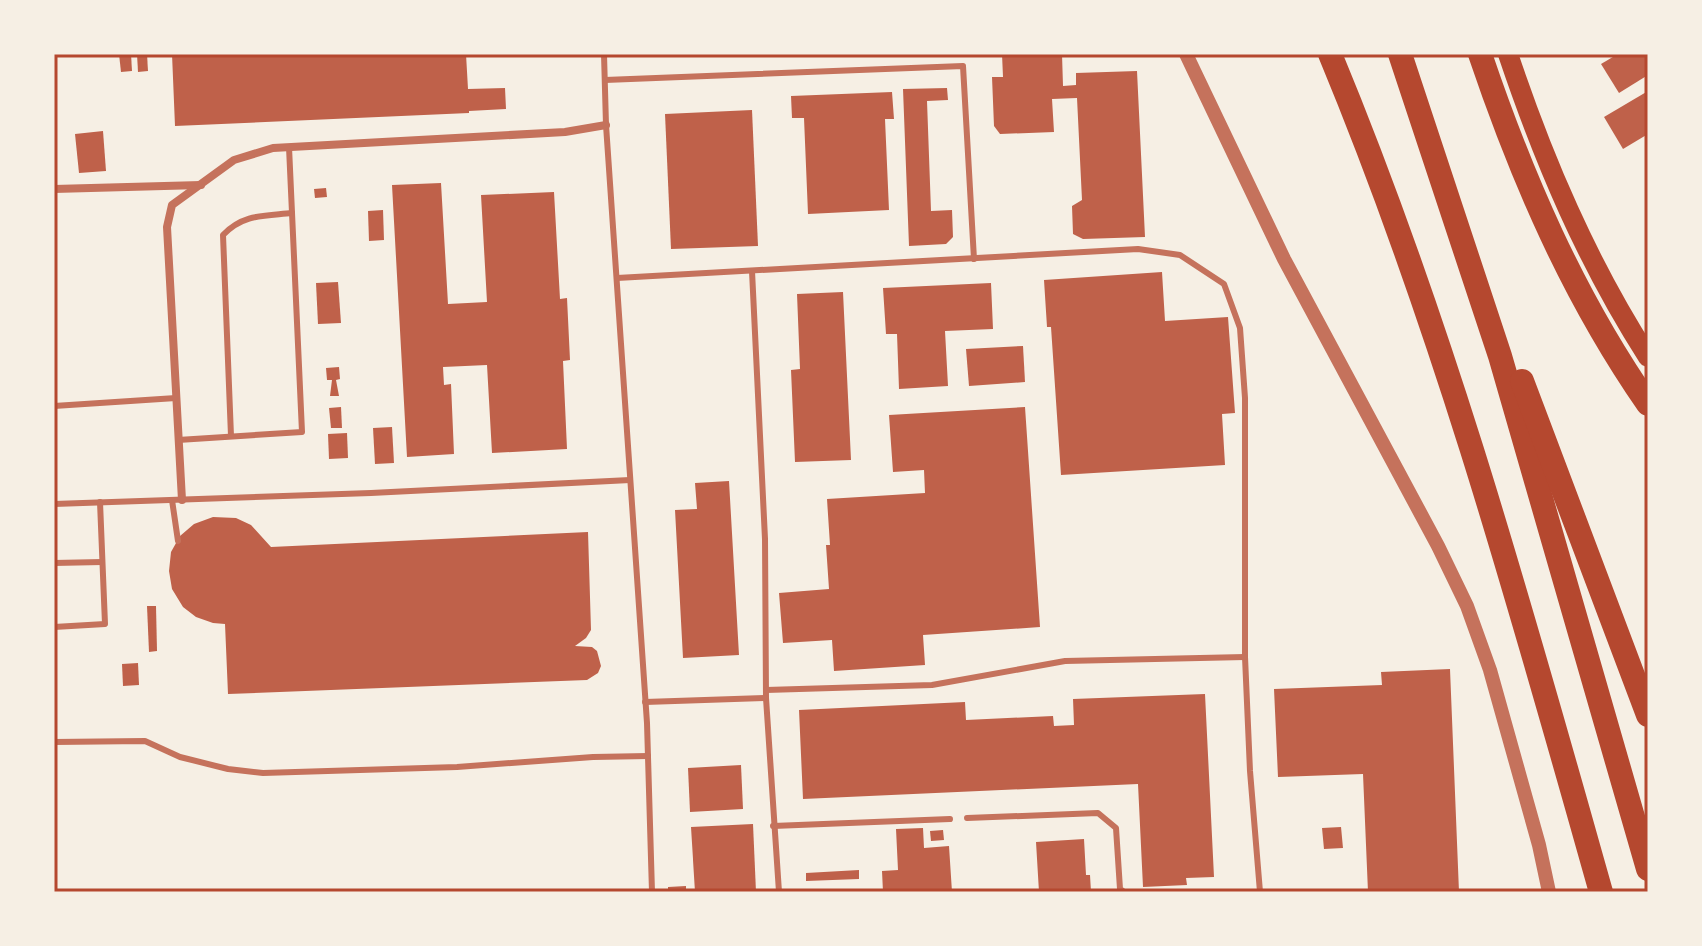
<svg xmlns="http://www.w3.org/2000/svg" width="1702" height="946" viewBox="0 0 1702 946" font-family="Figtree,sans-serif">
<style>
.building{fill:#bf614a}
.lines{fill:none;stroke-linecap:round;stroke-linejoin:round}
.service{stroke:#c5725c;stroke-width:6}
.minor{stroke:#c5725c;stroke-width:8}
.tertiary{stroke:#c5725c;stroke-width:14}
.primary{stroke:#b5482f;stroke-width:20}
.motorway{stroke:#b5482f;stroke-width:24}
.neatline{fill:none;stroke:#b5482f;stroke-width:3}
</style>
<rect width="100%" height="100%" fill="#f6efe4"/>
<g class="building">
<polygon points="119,54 131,54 132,71 121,72"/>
<polygon points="137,54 147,54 148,71 138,72"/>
<polygon points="172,54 466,54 468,89 505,88 506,109 469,111 469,113 175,126"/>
<polygon points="1002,54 1062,54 1063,86 1076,85 1076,73 1137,71 1145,237 1083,239 1073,234 1072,206 1082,200 1077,98 1052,99 1054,132 1000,134 994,126 992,77 1003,77"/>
<polygon points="1618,54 1648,54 1648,75 1619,93 1601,64"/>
<polygon points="947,88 948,100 927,101 931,211 952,210 953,237 946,244 909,246 903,89"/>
<polygon points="1648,91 1648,134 1623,149 1604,117"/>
<polygon points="892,92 894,119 885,119 889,210 808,214 804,118 792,118 791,96"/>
<polygon points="752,110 758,246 671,249 665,114"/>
<polygon points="103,131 106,171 79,173 75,134"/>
<polygon points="441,183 448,304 487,302 481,195 554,192 560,299 567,298 570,360 563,361 567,449 492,453 487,365 443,367 444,385 451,384 454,454 407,457 392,185"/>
<polygon points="326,188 327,197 315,198 314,189"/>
<polygon points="383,210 384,240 369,241 368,211"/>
<polygon points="1162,272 1165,321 1228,317 1235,413 1222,414 1225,465 1061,475 1051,327 1047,327 1044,280"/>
<polygon points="338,282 341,323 318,324 316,283"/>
<polygon points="991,283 993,329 945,331 948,386 899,389 897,334 886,334 883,288"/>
<polygon points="843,292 851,460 795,462 791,370 800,369 797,294"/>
<polygon points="1023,346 1025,382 969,386 966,349"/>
<polygon points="339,367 340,379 336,380 339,396 330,396 332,380 327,380 326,368"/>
<polygon points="341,407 342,428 331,428 329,408"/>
<polygon points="1025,407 1040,627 923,635 925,665 834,671 832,640 783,643 779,593 829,589 826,545 830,545 827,499 925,493 924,470 893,472 889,415"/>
<polygon points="392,427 394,463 375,464 373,428"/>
<polygon points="347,433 348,458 329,459 328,434"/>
<polygon points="729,481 739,655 683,658 675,510 697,509 695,483"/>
<polygon points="213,517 236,518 251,525 271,547 588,532 591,630 586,638 575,646 592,647 597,651 601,666 598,673 587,680 228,694 225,624 213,623 196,617 183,607 172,589 169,571 171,552 180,536 194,524"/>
<polygon points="147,606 156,606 157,651 149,652"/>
<polygon points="138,663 139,685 123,686 122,664"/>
<polygon points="1450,669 1459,892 1368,892 1363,774 1278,777 1274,689 1382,685 1381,672"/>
<polygon points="1205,694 1214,877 1186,878 1187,885 1143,887 1138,784 803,799 799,710 965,702 966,720 1053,716 1054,726 1074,725 1073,699"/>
<polygon points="741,765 743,809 690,812 688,768"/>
<polygon points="753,824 756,892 695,892 691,827"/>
<polygon points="1341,827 1343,848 1324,849 1322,828"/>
<polygon points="923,828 924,848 949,846 952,892 883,892 882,871 898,870 896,829"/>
<polygon points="943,830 944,840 931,841 930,831"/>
<polygon points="1084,839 1086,875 1090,875 1091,892 1039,892 1036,842"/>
<polygon points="859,870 859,879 806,881 806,873"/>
<polygon points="686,886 686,892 668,892 668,887"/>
</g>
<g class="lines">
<g class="service">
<polyline points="604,54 606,125 647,723 652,892"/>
<polyline points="605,80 963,66 974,259"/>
<polyline points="752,271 765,539 766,698 779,892"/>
<polyline points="617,278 1138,249 1180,255 1224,284 1240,328 1245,398 1245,657 1250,771 1260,892"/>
<polyline points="54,406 176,398"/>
<path d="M231,436L223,235C243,214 264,216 292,213"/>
<polyline points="178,440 302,432 289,147"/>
<polyline points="172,500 178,541"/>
<polyline points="54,504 371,493 630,480"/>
<polyline points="54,563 102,562"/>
<polyline points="54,627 105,624 100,502"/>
<polyline points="766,690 932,685 1065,661 1245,657"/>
<polyline points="645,702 766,698"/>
<polyline points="54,742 145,741 180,757 228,769 263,773 457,767 593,757 648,756"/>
<polyline points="967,818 1098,813 1116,828 1120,889 1124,892"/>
<polyline points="773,826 950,819"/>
</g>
<g class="minor">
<polyline points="54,189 201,185"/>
<polyline points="182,500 167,227 172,205 234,160 273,148 565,132 606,125"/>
</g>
<polyline class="tertiary" points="1186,54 1284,259 1438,546 1467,606 1490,670 1539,845 1549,892"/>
<path class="primary" d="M1508,54C1544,161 1587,262 1648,357"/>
<g class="motorway">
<path d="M1330,54C1443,326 1521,609 1601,892"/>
<polyline points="1400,54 1500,356 1648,869"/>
<path d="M1480,54C1522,178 1573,296 1648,404"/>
<polyline points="1522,381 1648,715"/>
</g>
</g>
<rect width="1702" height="946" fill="none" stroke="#f6efe4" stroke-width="112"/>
<rect x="56" y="56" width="1590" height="834" class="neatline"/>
</svg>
